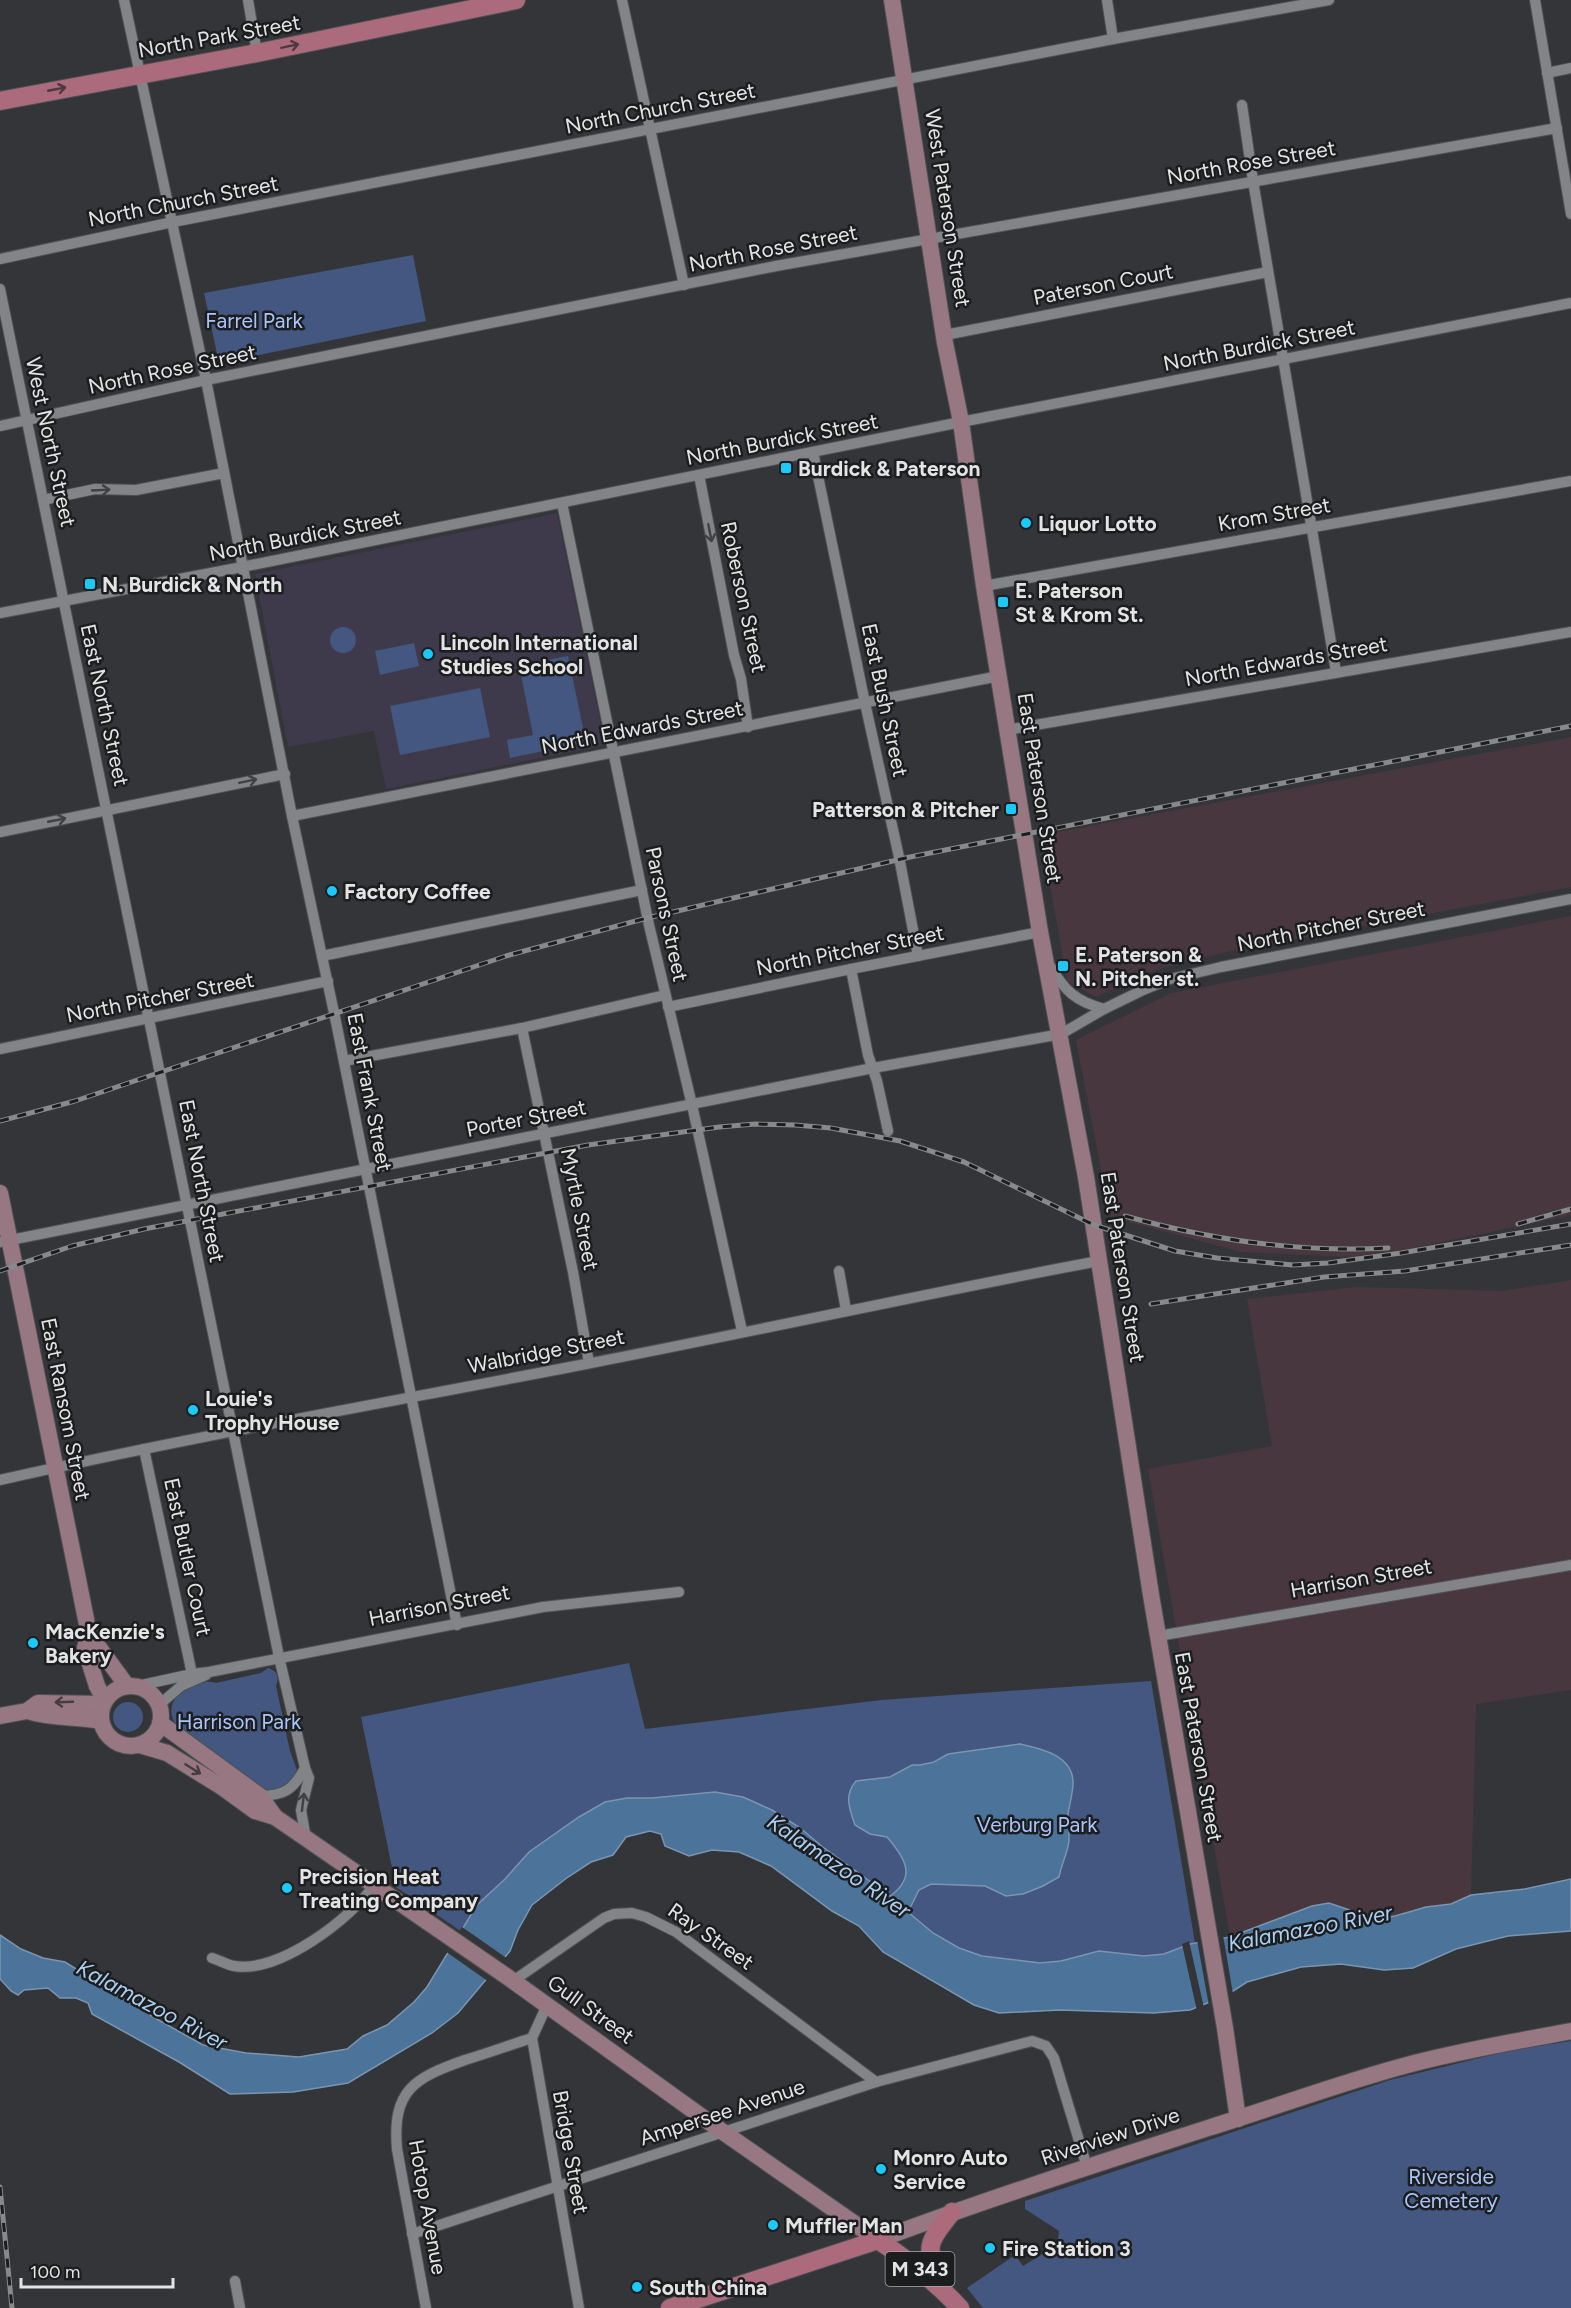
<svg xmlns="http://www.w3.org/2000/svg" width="1571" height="2308" viewBox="0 0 1571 2308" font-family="Figtree,sans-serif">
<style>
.industrial{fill:#493740}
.education{fill:#3e3a4b}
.green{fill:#435780}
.water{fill:#4c739a;stroke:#7a95b1;stroke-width:1.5}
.pier{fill:#343538}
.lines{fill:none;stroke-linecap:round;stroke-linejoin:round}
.street-casing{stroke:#505153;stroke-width:12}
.secondary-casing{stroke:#505153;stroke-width:18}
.primary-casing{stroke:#505153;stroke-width:20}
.street{stroke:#838487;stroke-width:10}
.secondary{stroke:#977782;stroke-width:16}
.primary{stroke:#ac6b7d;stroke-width:18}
.rail-casing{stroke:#88898b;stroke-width:5}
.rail{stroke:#1c1d1e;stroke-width:3;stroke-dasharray:9;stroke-linecap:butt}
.oneway{stroke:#4e383f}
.oneway2{stroke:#404143}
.oneway3{stroke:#473c41}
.poi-dot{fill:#1cc9fc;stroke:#1c1d1e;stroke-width:2}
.labels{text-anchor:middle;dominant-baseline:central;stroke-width:5;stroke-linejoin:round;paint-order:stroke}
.shield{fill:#1c1d1e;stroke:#a8a8aa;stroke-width:1.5}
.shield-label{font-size:20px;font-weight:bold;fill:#e4e4e6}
.street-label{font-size:21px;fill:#e4e4e6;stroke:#1c1d1e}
.park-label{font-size:21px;fill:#a9c4fc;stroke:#1c1d1e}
.poi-label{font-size:21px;font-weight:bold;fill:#e4e4e6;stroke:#1c1d1e;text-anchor:start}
.water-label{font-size:22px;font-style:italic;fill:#abcff3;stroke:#1c1d1e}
</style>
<rect width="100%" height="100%" fill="#343538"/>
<g class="industrial">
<polygon points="1571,737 1571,887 1222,953 1156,970 1096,997 1067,981 1041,835"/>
<polygon points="1571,916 1571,1215 1413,1248 1351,1257 1241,1252 1110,1217 1076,1040 1171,993"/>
<polygon points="1571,1280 1571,1690 1476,1704 1471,1895 1451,1904 1426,1907 1395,1916 1376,1919 1329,1903 1312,1906 1230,1937 1148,1469 1272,1446 1247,1299 1357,1287 1503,1291"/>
</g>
<polygon class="education" points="557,513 605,745 386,789 374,731 288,747 255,574"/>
<g class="green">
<polygon points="413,255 426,321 219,363 204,293"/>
<circle cx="343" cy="640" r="13"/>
<polygon points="414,643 419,666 380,675 375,651"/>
<polygon points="568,656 586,742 510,758 507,740 533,735 521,675 534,672 532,663"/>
<polygon points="480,688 490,737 400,755 390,706"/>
<polygon points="629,1663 645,1729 881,1700 1151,1681 1195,1943 1165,1954 1144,1956 1099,1951 1061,1961 1040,1963 982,1956 959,1948 933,1933 799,1827 652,1798 627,1798 605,1802 550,1837 529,1852 462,1932 396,1887 361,1717"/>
<path d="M268,1668C278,1671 279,1677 276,1686L290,1751L297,1770C292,1786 279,1789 265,1790L176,1725C159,1700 193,1676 216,1683L261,1673Z"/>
<circle cx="128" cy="1717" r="15"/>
<polygon points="1571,2041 1571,2308 983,2308 967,2288 1015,2255 1023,2266 1057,2245 1059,2231 1025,2209 1025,2201 1390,2080 1512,2050"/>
</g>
<path class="water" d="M1020,1744C1043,1749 1075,1756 1073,1786C1072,1795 1070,1804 1068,1813C1067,1824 1071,1836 1068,1846C1066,1856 1061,1866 1059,1877L1043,1886L1023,1894L1006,1896L985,1886L931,1884L919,1890L908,1912L933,1933L959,1948L982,1956L1040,1963L1061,1961L1099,1951L1144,1956L1164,1954L1190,1944L1230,1937L1312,1906L1329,1903L1376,1919L1395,1916L1426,1907L1451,1904L1471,1895L1525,1889L1571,1879V1931L1508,1936L1456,1949L1413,1968L1384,1970L1341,1964L1301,1967L1247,1982L1227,1995L1190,2010L1154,2013L1059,2010L999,2013L974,2005L883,1952L859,1926L832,1911L771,1866L739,1852L712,1850L689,1856L665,1846L661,1834L650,1831L626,1837L613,1855L591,1862L568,1877L532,1905L518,1930L510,1951L458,2013L432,2033L348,2083L293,2092L230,2094L179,2062L92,2014L88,2003L76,1998H60L48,1988L24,1990L18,1995L11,1991L0,1979V1935L21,1949L43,1958L65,1962L155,2018L203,2045L246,2053L299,2057L347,2049L363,2036L387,2025L414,2002L427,1987L477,1905L505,1879L529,1852L579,1817L605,1802L627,1798H652L715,1792L743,1797L772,1810L799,1827L823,1847L890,1896C918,1876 904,1857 887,1837L870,1834L855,1825C849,1808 844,1795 856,1781L890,1777L912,1765H920L934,1762L948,1754Z"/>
<g class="pier">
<polygon points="462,1927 508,1959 489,1982 445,1951"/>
<polygon points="1223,1935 1233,1994 1209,2006 1197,1940"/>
<polygon points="1189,1941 1204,2008 1197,2011 1182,1944"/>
</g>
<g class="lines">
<g class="street-casing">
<g id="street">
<polyline points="124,0 206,380 292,816 336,1022 457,1625"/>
<polyline points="248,0 257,53"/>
<polyline points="622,0 684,285"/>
<polyline points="1107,0 1113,39"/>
<polyline points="1535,0 1571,214"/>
<polyline points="1547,73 1571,68"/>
<polyline points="1242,105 1253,181 1336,672"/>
<polyline points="0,259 173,222 1113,39 1329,0"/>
<polyline points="0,289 279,1657 305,1768 309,1778 301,1810 306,1839"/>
<polyline points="945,335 1268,272"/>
<polyline points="0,426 206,380 776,266 1557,128"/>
<polyline points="813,452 865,703 899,857 918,956"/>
<polyline points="699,475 734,655 741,679 748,727"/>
<polyline points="43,500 95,489 136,490 224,473"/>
<polyline points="562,503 649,925 692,1105 742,1331"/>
<polyline points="984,586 1571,481"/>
<polyline points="0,613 232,569 961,422 1571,303"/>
<polyline points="1007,730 1571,632"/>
<polyline points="292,816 999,676"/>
<polyline points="0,832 285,774"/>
<polyline points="322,956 642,890"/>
<path d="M1050,966C1065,991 1075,1001 1104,1009"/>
<polyline points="851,969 868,1055 877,1081 888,1131"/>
<polyline points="668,1007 851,969 1040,932"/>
<polyline points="522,1028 573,1272 589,1363"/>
<polyline points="0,1049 328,981"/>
<polyline points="344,1061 522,1028 665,995"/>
<polyline points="0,1242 873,1068 1061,1034 1104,1009 1141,991 1170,979 1221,967 1571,899"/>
<polyline points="839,1271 846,1310"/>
<polyline points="144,1449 192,1674"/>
<path d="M0,1480C194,1436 390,1402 586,1364C757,1331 927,1293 1099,1261"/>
<polyline points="1158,1636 1571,1565"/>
<polyline points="137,1686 192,1674 209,1672 543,1607 679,1592"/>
<polyline points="159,1705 181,1686 206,1675"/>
<path d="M260,1796C285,1795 293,1790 305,1768"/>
<path d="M212,1958C219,1960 227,1965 234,1966C278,1974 351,1919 374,1885"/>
<polyline points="513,1981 604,1918 614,1914 632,1913 646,1917 676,1932 876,2082"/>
<polyline points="547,2005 532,2038 579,2308"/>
<polyline points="412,2234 876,2082 1032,2041 1046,2046 1054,2058 1087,2167"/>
<polyline points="235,2281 240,2308"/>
<path d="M426,2308L397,2149C392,2090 414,2078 465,2060C488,2053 510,2045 532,2038"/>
</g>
</g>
<g class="secondary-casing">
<g id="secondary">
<polyline points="892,0 945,343 961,422 984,586 1040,932 1086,1177 1151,1595 1225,2028 1238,2119"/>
<polyline points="0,1193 89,1634 85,1648 97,1686 105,1701"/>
<polyline points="89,1634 127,1686"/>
<circle cx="131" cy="1716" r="30"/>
<path d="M27,1711C52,1719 76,1716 101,1721"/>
<polyline points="0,1716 27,1711 38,1703 103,1704"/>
<polyline points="160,1723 260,1796 275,1817"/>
<path d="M140,1745L167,1753L222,1787L255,1811L275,1817L509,1978L723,2132L878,2240C987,2199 1097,2164 1208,2128C1276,2107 1342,2082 1411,2064C1464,2050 1518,2041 1571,2031"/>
</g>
</g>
<g class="primary-casing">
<g id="primary">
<polyline points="0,101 257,53 516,0"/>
<path d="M944,2283C923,2247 927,2244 952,2212"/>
<path d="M670,2308L878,2240C908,2260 935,2281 960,2308"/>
</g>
</g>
<use href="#street" class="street"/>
<use href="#secondary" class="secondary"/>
<use href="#primary" class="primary"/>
<g class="rail-casing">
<g id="rail">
<polyline points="0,1121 75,1101 506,956 647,918 910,857 1571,726"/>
<path d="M1125,1216C1211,1240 1299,1253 1388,1248"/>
<polyline points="1518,1224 1571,1209"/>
<polyline points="0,1271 72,1246 144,1229 588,1145 719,1127 755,1124 795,1125 831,1128 900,1141 964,1162 1094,1225 1175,1251 1217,1258 1293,1265 1328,1263 1401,1253 1571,1224"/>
<polyline points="1151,1304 1324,1277 1405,1271 1571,1245"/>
<polyline points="0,2187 12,2308"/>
</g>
</g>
<use href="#rail" class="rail"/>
</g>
<defs><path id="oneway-shaft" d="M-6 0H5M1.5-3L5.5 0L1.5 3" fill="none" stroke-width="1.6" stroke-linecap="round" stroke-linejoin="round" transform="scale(1.5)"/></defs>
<g class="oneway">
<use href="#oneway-shaft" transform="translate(290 46) rotate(-12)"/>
<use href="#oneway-shaft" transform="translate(57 89) rotate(-11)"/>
</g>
<g class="oneway2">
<use href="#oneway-shaft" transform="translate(101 490) rotate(-3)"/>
<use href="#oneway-shaft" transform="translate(710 533) rotate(79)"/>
<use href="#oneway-shaft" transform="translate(248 781) rotate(-12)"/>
<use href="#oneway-shaft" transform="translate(57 820) rotate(-11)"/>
<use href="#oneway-shaft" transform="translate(303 1802) rotate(-83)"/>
</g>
<g class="oneway3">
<use href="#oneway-shaft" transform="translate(64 1702) rotate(178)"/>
<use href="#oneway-shaft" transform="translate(193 1769) rotate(32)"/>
</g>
<g class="poi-dot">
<rect x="780" y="462" width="12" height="12" rx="3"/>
<circle cx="1026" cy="523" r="6"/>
<rect x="84" y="578" width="12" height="12" rx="3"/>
<rect x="997" y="596" width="12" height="12" rx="3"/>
<circle cx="428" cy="654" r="6"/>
<rect x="1005" y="803" width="12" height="12" rx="3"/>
<circle cx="332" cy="891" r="6"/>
<rect x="1057" y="960" width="12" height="12" rx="3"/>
<circle cx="193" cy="1410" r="6"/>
<circle cx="33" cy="1643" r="6"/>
<circle cx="287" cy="1888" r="6"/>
<circle cx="881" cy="2169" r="6"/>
<circle cx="773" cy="2225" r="6"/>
<circle cx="990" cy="2248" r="6"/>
<circle cx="637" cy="2287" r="6"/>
</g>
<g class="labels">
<rect class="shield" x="885.5" y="2252" width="69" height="34" rx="4.5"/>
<g class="shield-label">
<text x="920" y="2269">M 343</text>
</g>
<g class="street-label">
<text transform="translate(219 36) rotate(-10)">North Park Street</text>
<text transform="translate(660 108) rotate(-11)">North Church Street</text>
<text transform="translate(1251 162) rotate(-10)">North Rose Street</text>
<text transform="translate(183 201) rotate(-11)">North Church Street</text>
<text transform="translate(948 208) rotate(81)">West Paterson Street</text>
<text transform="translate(773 248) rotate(-11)">North Rose Street</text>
<text transform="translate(1103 284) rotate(-11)">Paterson Court</text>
<text transform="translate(1259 345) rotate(-11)">North Burdick Street</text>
<text transform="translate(172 369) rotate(-12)">North Rose Street</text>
<text transform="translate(782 439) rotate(-11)">North Burdick Street</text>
<text transform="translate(51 442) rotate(78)">West North Street</text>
<text transform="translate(1274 514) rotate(-10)">Krom Street</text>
<text transform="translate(305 535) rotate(-11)">North Burdick Street</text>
<text transform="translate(744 597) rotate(78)">Roberson Street</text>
<text transform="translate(1286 661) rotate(-10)">North Edwards Street</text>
<text transform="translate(885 700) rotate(78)">East Bush Street</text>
<text transform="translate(105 705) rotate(78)">East North Street</text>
<text transform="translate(642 727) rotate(-11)">North Edwards Street</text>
<text transform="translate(1040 788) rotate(81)">East Paterson Street</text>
<text transform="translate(667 914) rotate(78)">Parsons Street</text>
<text transform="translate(1331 926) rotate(-11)">North Pitcher Street</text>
<text transform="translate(850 950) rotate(-11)">North Pitcher Street</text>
<text transform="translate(160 997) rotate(-11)">North Pitcher Street</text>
<text transform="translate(370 1092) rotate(79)">East Frank Street</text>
<text transform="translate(526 1118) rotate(-11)">Porter Street</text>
<text transform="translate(202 1181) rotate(79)">East North Street</text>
<text transform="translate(580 1209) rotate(79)">Myrtle Street</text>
<text transform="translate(1123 1267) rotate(81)">East Paterson Street</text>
<text transform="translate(546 1351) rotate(-11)">Walbridge Street</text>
<text transform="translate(66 1409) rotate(79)">East Ransom Street</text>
<text transform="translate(188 1557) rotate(78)">East Butler Court</text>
<text transform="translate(1361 1578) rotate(-10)">Harrison Street</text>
<text transform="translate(439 1605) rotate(-11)">Harrison Street</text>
<text transform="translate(1199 1747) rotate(80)">East Paterson Street</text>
<text transform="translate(711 1936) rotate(35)">Ray Street</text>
<text transform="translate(591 2009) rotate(36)">Gull Street</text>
<text transform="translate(722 2112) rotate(-18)">Ampersee Avenue</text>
<text transform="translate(1110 2136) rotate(-18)">Riverview Drive</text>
<text transform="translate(571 2152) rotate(80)">Bridge Street</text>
<text transform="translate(428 2207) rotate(80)">Hotop Avenue</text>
</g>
<g class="park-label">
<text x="254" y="320">Farrel Park</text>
<text x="239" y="1721">Harrison Park</text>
<text x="1037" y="1824">Verburg Park</text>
<text x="1451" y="2176">Riverside<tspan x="1451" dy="24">Cemetery</tspan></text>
</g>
<g class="poi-label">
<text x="798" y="468">Burdick &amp; Paterson</text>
<text x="1038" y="523">Liquor Lotto</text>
<text x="102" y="584">N. Burdick &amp; North</text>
<text x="1015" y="590">E. Paterson<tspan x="1015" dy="24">St &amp; Krom St.</tspan></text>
<text x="440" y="642">Lincoln International<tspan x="440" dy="24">Studies School</tspan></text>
<text x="999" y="809" text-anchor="end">Patterson &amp; Pitcher</text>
<text x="344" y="891">Factory Coffee</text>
<text x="1075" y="954">E. Paterson &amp;<tspan x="1075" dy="24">N. Pitcher st.</tspan></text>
<text x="205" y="1398">Louie's<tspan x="205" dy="24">Trophy House</tspan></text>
<text x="45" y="1631">MacKenzie's<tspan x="45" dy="24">Bakery</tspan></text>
<text x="299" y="1876">Precision Heat<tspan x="299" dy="24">Treating Company</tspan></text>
<text x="893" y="2157">Monro Auto<tspan x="893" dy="24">Service</tspan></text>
<text x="785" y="2225">Muffler Man</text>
<text x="1002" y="2248">Fire Station 3</text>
<text x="649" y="2287">South China</text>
</g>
<g class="water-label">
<text transform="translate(839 1866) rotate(34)">Kalamazoo River</text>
<text transform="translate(1310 1928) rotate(-11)">Kalamazoo River</text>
<text transform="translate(152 2005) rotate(28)">Kalamazoo River</text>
</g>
</g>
<path d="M21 2278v9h152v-9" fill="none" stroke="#e4e4e6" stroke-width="3"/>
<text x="30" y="2278" font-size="18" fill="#e4e4e6" stroke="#1c1d1e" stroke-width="4.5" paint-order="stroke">100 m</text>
</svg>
